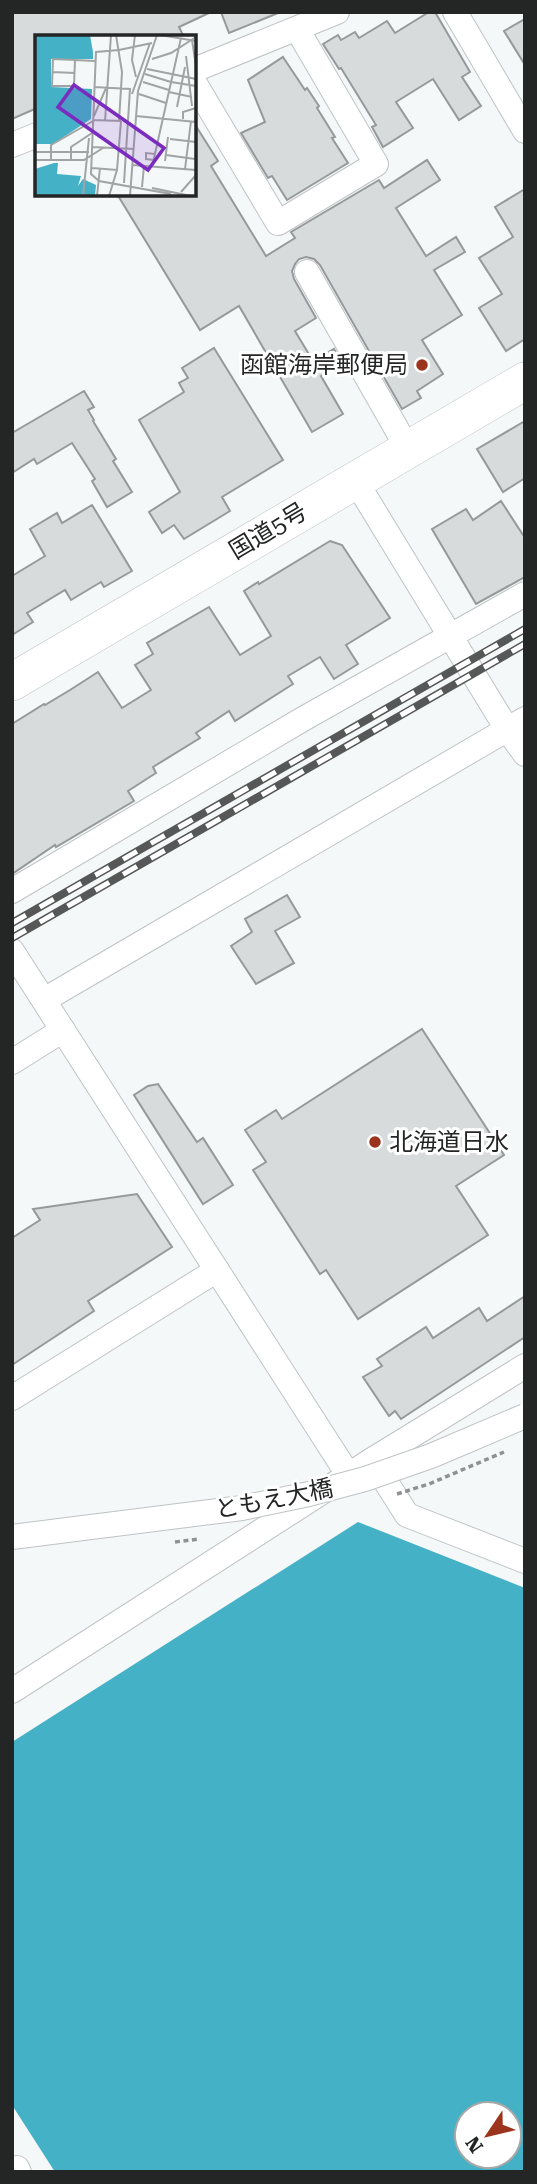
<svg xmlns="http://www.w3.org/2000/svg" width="537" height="2184" viewBox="0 0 537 2184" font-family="'Roboto Serif','Noto Sans JP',serif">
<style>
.water{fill:#45b1c7;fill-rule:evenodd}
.building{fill:#d7dbdc;stroke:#95999a;stroke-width:2}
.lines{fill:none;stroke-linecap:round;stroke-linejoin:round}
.minor-casing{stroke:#bfc3c4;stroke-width:26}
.highway-casing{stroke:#bfc3c4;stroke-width:38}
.minor{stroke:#fff;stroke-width:24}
.highway{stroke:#fff;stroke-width:37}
.rail-casing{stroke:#565858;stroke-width:8}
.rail{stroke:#fff;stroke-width:5;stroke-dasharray:16;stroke-linecap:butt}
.minor-bridge-casing{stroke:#bfc3c4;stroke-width:26;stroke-linecap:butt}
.path-bridge{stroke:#8f9292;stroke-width:3.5;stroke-dasharray:5 3.5;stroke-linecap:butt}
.minor-bridge{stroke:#fff;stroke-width:24}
.poi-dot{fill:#9c331d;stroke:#fff;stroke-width:2.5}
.labels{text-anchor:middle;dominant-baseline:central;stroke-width:6;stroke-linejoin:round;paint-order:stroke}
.poi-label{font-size:24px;fill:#242525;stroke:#fff;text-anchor:end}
.street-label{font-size:24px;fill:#242525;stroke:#fff}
.inset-road{fill:none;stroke:#a1a4a4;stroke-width:2}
.view{fill:#7b2cbf;fill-opacity:0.15;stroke:#7b2cbf;stroke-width:3.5}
.inset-edge{fill:none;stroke:#242525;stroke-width:3.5}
</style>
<rect width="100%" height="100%" fill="#f4f8f9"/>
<path class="water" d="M358,1522L525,1588V2172H55L12,2105V1742ZM467,2114H509V2156H467Z"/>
<g class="building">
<polygon points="12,12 211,12 179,27 184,37 37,37 37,108 12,119"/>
<polygon points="221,12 278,12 278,13 229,33"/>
<polygon points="429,12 435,12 470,72 462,77 481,106 459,120 433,79 396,102 413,128 383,147 372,127 376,125 341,68 339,69 323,44 338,35 341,40 355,32 359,38 387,21 395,33"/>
<polygon points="525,19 525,65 504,31"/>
<polygon points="283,57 305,90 307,88 319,106 317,108 335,137 332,138 348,163 287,200 272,176 268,178 241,133 265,122 248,80"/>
<polygon points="194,123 218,161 211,166 266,256 295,238 291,232 379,180 384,188 427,160 440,180 396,208 426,256 456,237 465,252 434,270 462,315 422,340 443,374 417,391 421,398 402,409 320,265 314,259 306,257 299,259 295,264 292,271 294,279 316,318 295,331 313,361 334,349 342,364 321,376 343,414 312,432 239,306 200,330 117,194 194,194"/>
<polygon points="525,189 525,339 506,351 479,308 502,294 479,258 513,237 495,207"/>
<polygon points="214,348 283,460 222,497 230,511 184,539 174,525 162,533 149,512 180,492 139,420 184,392 179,383 188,378 182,368"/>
<polygon points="84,391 94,407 88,410 94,420 93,421 116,459 113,461 132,492 107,507 92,481 95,479 72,443 37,464 34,459 12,473 12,433"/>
<polygon points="525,421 525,478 503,492 477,449"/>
<polygon points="501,501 525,538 525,577 476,604 432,529 466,509 473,520"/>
<polygon points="92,505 132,571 104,587 101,582 71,600 65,590 27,613 33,622 12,635 12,576 45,556 30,529 57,513 62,523"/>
<polygon points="330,541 342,545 390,618 346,645 358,664 334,679 320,657 288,676 293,684 235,721 229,711 196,733 200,738 153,767 156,773 128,791 134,801 56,847 55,845 12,874 12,724 44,704 45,705 70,690 98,672 122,708 151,690 135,665 153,654 147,643 209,607 240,655 271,636 244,591 258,582 259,584"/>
<polygon points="287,895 300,917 275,931 294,963 256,984 231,946 252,932 245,919"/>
<polygon points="422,1029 504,1155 456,1186 488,1235 358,1319 326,1270 320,1274 253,1170 266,1162 245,1130 276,1110 282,1119"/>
<polygon points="158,1084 197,1142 203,1138 233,1185 203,1204 134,1095 148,1086"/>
<polygon points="137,1194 172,1247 88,1301 94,1311 12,1365 12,1238 40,1220 33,1209"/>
<polygon points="525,1296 525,1337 401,1419 395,1411 389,1416 363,1377 382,1366 377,1359 426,1327 433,1338 479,1308 487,1321"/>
</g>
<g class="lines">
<g class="minor-casing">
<g id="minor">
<polyline points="455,12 525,131"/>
<polyline points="194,70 337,12"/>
<polyline points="194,82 278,223 376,164 297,29"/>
<polyline points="12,145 37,135"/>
<polyline points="307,272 408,449"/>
<polyline points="355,480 507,729 525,754"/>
<polyline points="12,891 303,719 525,594"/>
<polyline points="12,951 349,1476"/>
<polyline points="44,1000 525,719"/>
<polyline points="12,1062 63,1030"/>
<polyline points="12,1398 217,1270"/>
<polyline points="372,1460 407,1515 525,1561"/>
<polyline points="12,1691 372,1460 525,1366"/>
<polyline points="12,2171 17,2168 19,2172"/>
</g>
</g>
<g class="highway-casing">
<polyline id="highway" points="12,682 525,381"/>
</g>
<use href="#minor" class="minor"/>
<use href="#highway" class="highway"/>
<g class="rail-casing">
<g id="rail">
<polyline points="12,923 525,629"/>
<polyline points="12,938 525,644"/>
</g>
</g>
<use href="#rail" class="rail"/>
<g class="minor-bridge-casing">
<polyline id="minor-bridge" points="12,1537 242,1508 309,1494 365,1479 431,1456 525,1416"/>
</g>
<g class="path-bridge">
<polyline points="397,1494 429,1484 504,1452"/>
<polyline points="175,1542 199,1539"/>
</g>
<use href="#minor-bridge" class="minor-bridge"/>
</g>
<g class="poi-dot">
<circle cx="422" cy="365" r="7"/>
<circle cx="375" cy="1142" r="7"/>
</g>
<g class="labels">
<g class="poi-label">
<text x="408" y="365">函館海岸郵便局</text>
<text x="389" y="1142" text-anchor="start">北海道日水</text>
</g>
<g class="street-label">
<text transform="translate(268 531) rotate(-31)">国道5号</text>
<text transform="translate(274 1499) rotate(-11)">ともえ大橋</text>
</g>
</g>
<g transform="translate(35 35)">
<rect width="161" height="161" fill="#f4f8f9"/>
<path d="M0,0H55L58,17V24H16V52L57,54L56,84L18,109H0ZM19,128H23L22,139L46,141L43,151L48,144L61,150L60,161H0V134Z" fill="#45b1c7"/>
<path class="inset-road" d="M81,0L87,37L84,86M100,0L97,25L101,42M125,0L161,6M157,5L161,31M84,15L61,17L56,139L64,146L136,159M84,15L117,8M151,21L157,71M117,24L136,18L161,2M40,25L39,51H17L18,24L40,25L60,26M112,34L161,44M17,37L40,38M110,39L136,47M108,47L134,55M136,47L161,51M59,52L96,54M134,57L157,62M97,59L115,8M104,59L131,68M142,72L150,32M59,81L71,53M101,81L161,87M148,84V77L161,73L160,86M58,85L86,86M70,86L76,0M135,104L161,107M57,112L99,114M0,117H54M131,120L160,124M0,125H49L68,113M16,125V110L58,86M36,125V112L57,98M119,125L111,124V118L120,119M130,126L133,102M97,130L161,135M117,132L146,3M57,133L82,135L86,86M150,134L156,86M89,148L95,54M107,152L109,131M117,153L156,161M146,157L161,140M48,161L54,103M62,161L65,133M74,161L82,135M95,161L103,56L122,0"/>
<path class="view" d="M39,50L129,113L113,135L23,72Z"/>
<rect width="161" height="161" class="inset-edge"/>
</g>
<rect width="537" height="2184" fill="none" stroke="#242525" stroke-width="28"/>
<g transform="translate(488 2135) rotate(235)"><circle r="33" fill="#ffffff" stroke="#a7a8a8" stroke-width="2"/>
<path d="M0-5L12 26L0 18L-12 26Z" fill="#9c331d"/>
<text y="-10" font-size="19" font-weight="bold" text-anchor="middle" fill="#242525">N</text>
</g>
</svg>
